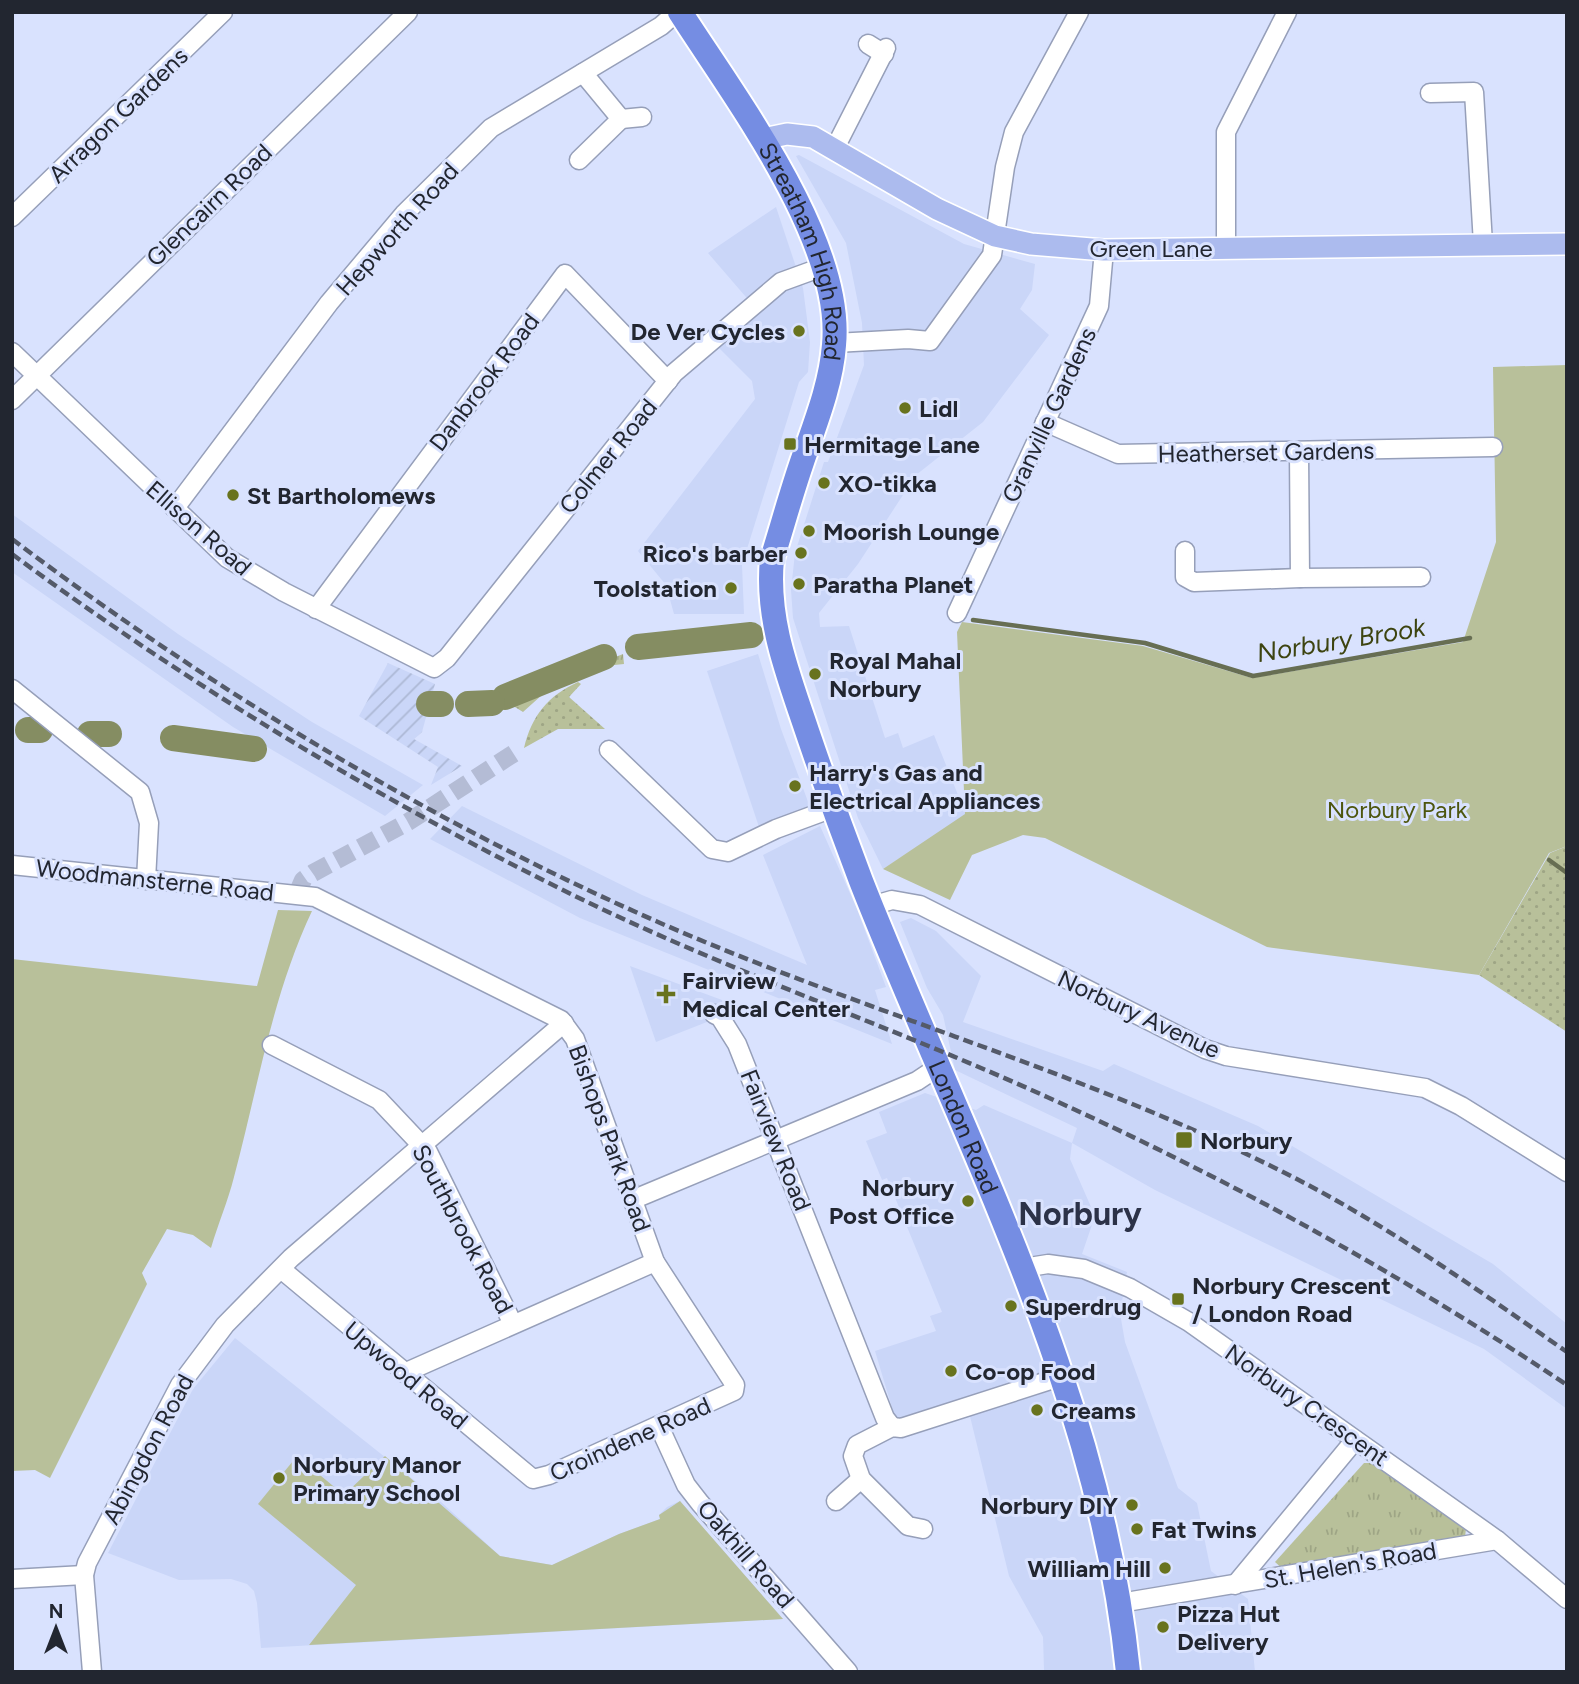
<svg xmlns="http://www.w3.org/2000/svg" width="1579" height="1684" viewBox="0 0 1579 1684" font-family="Figtree,sans-serif">
<style>
.built{fill:#cad6f8}
.industrial{fill:url(#industrial-furrows)}
.grass{fill:url(#grass-tufts)}
.park{fill:#b8c09a}
.garden{fill:url(#garden-dots)}
.lines{fill:none;stroke-linecap:round;stroke-linejoin:round}
.stream{stroke:#676e53;stroke-width:4.5}
.river{stroke:#858d62;stroke-width:26}
.minor-tunnel{stroke:#b4bcd5;stroke-width:18;stroke-dasharray:18 9;stroke-linecap:butt}
.minor-casing{stroke:#969fb9;stroke-width:21}
.major-casing{stroke:#fff;stroke-width:24}
.highway-casing{stroke:#fff;stroke-width:28}
.minor{stroke:#fff;stroke-width:18}
.major{stroke:#acbbee;stroke-width:21}
.highway{stroke:#758de3;stroke-width:24}
.rail{stroke:#545a69;stroke-width:4.5;stroke-dasharray:10 5;stroke-linecap:butt}
.poi-dot{fill:#68731e;stroke:#d9e2fe;stroke-width:2.5}
.labels{text-anchor:middle;dominant-baseline:central;stroke-width:6;stroke-linejoin:round;paint-order:stroke}
.street-label{font-size:24px;fill:#222630;stroke:#d9e2fe}
.poi-label{font-size:24px;font-weight:bold;fill:#222630;stroke:#d9e2fe;text-anchor:start}
.park-label{font-size:24px;fill:#4d560e;stroke:#d9e2fe}
.water-label{font-size:26px;font-style:italic;fill:#3d4410;stroke:#d9e2fe}
.district-label{font-size:32px;font-weight:bold;fill:#2c3248;stroke:#d9e2fe}
</style>
<defs>
<pattern id="industrial-furrows" width="10" height="10" patternUnits="userSpaceOnUse" patternTransform="scale(1.75)"><rect width="10" height="10" fill="#cad6f8"/><path d="M-1 1l2-2M0 10L10 0M9 11l2-2" fill="none" stroke="#adb8d5"/></pattern>
<pattern id="grass-tufts" width="24" height="20" patternUnits="userSpaceOnUse" patternTransform="scale(1.75)"><rect width="24" height="20" fill="#b8c09a"/><path d="M3 7l-1-3M5 7V3M7 7l1-3M15 17l-1-3M17 17v-4M19 17l1-3" fill="none" stroke="#9ea585"/></pattern>
<pattern id="garden-dots" width="8" height="8" patternUnits="userSpaceOnUse" patternTransform="scale(1.75)"><rect width="8" height="8" fill="#b8c09a"/><path d="M2 2h.1M6 6h.1" fill="none" stroke="#9ea585" stroke-width="1.8" stroke-linecap="round"/></pattern>
</defs>
<rect width="100%" height="100%" fill="#d9e2fe"/>
<g class="built">
<polygon points="799,155 964,244 1035,264 1032,290 1020,309 1049,335 983,422 916,475 858,564 819,613 820,627 849,626 885,738 898,733 903,748 934,735 966,815 883,869 858,818 793,618 791,590 795,553 824,462 828,462 864,365 862,323 846,243 796,156"/>
<polygon points="776,207 803,288 810,342 808,372 799,382 742,565 744,614 674,614 666,585 638,551 755,399 752,381 719,348 758,311 708,253"/>
<polygon points="12,514 178,634 312,722 423,785 385,816 233,727 12,572"/>
<polygon points="758,654 781,729 810,807 759,827 707,671"/>
<polygon points="462,806 642,895 807,965 763,855 820,826 857,909 886,987 875,990 892,1044 580,918 430,839"/>
<polygon points="911,918 936,931 981,976 963,1022 1103,1071 1114,1064 1258,1126 1493,1264 1567,1324 1567,1409 1484,1349 1155,1190 1072,1143 1070,1159 1095,1216 1082,1254 1127,1272 1120,1313 1125,1342 1178,1488 1197,1503 1211,1571 1248,1599 1255,1672 1044,1670 1043,1637 1009,1576 966,1400 896,1421 875,1351 936,1331 930,1316 942,1312 887,1178 882,1180 866,1141 887,1133 879,1112 925,1093 976,1110 984,1105 1072,1143 1077,1128 955,1070 943,1015 927,988 900,922"/>
<polygon points="630,966 722,1000 723,1007 716,1009 712,1020 656,1042"/>
<polygon points="235,1338 439,1500 500,1556 552,1565 619,1534 660,1519 659,1515 667,1507 680,1501 783,1619 261,1648 257,1603 254,1591 247,1584 231,1579 179,1580 108,1553 193,1389"/>
</g>
<polygon class="industrial" points="388,663 435,684 422,732 414,739 462,766 431,785 438,767 359,716"/>
<g class="grass">
<polygon points="623,654 624,664 605,666 552,686 523,712 505,701"/>
<polygon points="1364,1463 1378,1463 1466,1529 1465,1537 1285,1571 1275,1562"/>
</g>
<g class="park">
<polygon points="1567,365 1567,846 1549,853 1479,975 1267,947 1045,838 1023,835 972,855 950,900 883,869 965,814 957,632 962,622 1143,646 1252,678 1463,642 1496,542 1493,367"/>
<path d="M278,910L312,911C272,996 258,1087 234,1177C228,1201 218,1224 211,1248L193,1235L167,1229L142,1273L147,1284L50,1478L35,1470L12,1471V959L257,986Z"/>
<polygon points="297,1456 344,1495 385,1456 500,1556 552,1565 619,1534 660,1519 659,1515 680,1501 783,1619 309,1645 356,1585 258,1504"/>
</g>
<g class="garden">
<path d="M578,682L581,684L569,697L605,729H558L524,748C532,715 548,696 578,682Z"/>
<polygon points="1567,846 1567,1032 1479,975 1550,853"/>
</g>
<g class="lines">
<g class="stream">
<polyline points="973,620 1145,643 1253,676 1470,638"/>
<polyline points="1549,860 1567,873"/>
</g>
<g class="river">
<polyline points="638,647 751,635"/>
<polyline points="505,697 604,657"/>
<polyline points="429,704 441,704"/>
<polyline points="468,704 492,703"/>
<polyline points="28,730 40,730"/>
<polyline points="90,734 109,734"/>
<polyline points="173,738 254,749"/>
</g>
<polyline class="minor-tunnel" points="297,894 303,880 313,873 408,822 519,750"/>
<g class="minor-casing">
<g id="minor">
<polyline points="868,44 884,54"/>
<polyline points="1430,93 1474,92 1483,244"/>
<polyline points="621,119 642,117"/>
<polyline points="835,148 886,48"/>
<polyline points="579,160 621,119 583,73"/>
<polyline points="12,217 223,12"/>
<polyline points="1226,248 1226,132 1287,12"/>
<polyline points="835,343 908,339 930,341 992,255 1005,167 1014,132 1079,12"/>
<polyline points="12,352 227,558 284,592 434,668 447,658 674,373 781,282 825,266"/>
<polyline points="12,400 408,12"/>
<polyline points="1045,422 1118,454 1493,447"/>
<polyline points="1299,452 1300,578 1421,577"/>
<polyline points="175,508 329,303 404,214 491,128 661,26 677,12"/>
<polyline points="1185,551 1185,577 1194,582 1300,578"/>
<polyline points="316,609 565,274 668,381"/>
<polyline points="957,613 1099,306 1104,250"/>
<polyline points="12,689 140,792 149,823 146,880"/>
<polyline points="609,750 712,849 728,852 776,829 833,808"/>
<polyline points="12,865 315,897 561,1020 575,1039 655,1262 735,1385 734,1391 549,1475 533,1479 281,1269"/>
<polyline points="871,906 892,900 920,905 1205,1049 1226,1056 1425,1088 1461,1106 1567,1172"/>
<polyline points="714,1014 720,1017 737,1044 885,1418 892,1427"/>
<polyline points="272,1045 379,1100 428,1152 513,1324"/>
<polyline points="632,1200 917,1081 938,1067"/>
<polyline points="1023,1268 1048,1264 1084,1269 1130,1288 1189,1322 1497,1540 1567,1599"/>
<polyline points="404,1373 655,1262"/>
<polyline points="659,1426 686,1485 700,1503 848,1672"/>
<polyline points="836,1501 861,1479"/>
<polyline points="923,1529 908,1526 861,1479 853,1456 857,1445 892,1427 901,1428 1063,1376"/>
<polyline points="12,1579 84,1575"/>
<polyline points="1235,1585 1355,1440"/>
<polyline points="1120,1603 1497,1540"/>
<polyline points="92,1672 84,1575 87,1563 180,1385 225,1325 291,1258 564,1023"/>
</g>
</g>
<g class="major-casing">
<polyline id="major" points="763,139 787,134 813,137 937,209 995,236 1031,244 1104,250 1567,244"/>
</g>
<g class="highway-casing">
<g id="highway">
<path id="s1" d="M680,12C735,98 844,241 834,345C831,385 815,424 802,462C791,494 782,527 772,559C766,620 788,674 807,731C824,781 842,831 861,881C963,1140 1100,1390 1128,1672"/>
</g>
</g>
<use href="#minor" class="minor"/>
<use href="#major" class="major"/>
<use href="#highway" class="highway"/>
<g class="rail">
<path d="M12,539C212,690 429,821 658,922C861,1011 1076,1069 1275,1168C1379,1219 1472,1286 1567,1352"/>
<path d="M12,554C189,685 376,798 573,895C727,971 891,1026 1047,1097C1229,1179 1401,1274 1567,1385"/>
</g>
</g>
<g class="poi-dot">
<circle cx="799" cy="331" r="7"/>
<circle cx="905" cy="408" r="7"/>
<rect x="783" y="437" width="14" height="14" rx="3.5"/>
<circle cx="824" cy="483" r="7"/>
<circle cx="233" cy="495" r="7"/>
<circle cx="809" cy="531" r="7"/>
<circle cx="801" cy="553" r="7"/>
<circle cx="799" cy="584" r="7"/>
<circle cx="731" cy="588" r="7"/>
<circle cx="815" cy="674" r="7"/>
<circle cx="795" cy="786" r="7"/>
<path d="M662.5 983.5h7v7h7v7h-7v7h-7v-7h-7v-7h7z"/>
<rect x="1175" y="1131" width="18" height="18" rx="3.5"/>
<circle cx="968" cy="1201" r="7"/>
<rect x="1171" y="1292" width="14" height="14" rx="3.5"/>
<circle cx="1011" cy="1306" r="7"/>
<circle cx="951" cy="1371" r="7"/>
<circle cx="1037" cy="1410" r="7"/>
<circle cx="279" cy="1478" r="7"/>
<circle cx="1132" cy="1505" r="7"/>
<circle cx="1137" cy="1529" r="7"/>
<circle cx="1165" cy="1568" r="7"/>
<circle cx="1163" cy="1627" r="7"/>
</g>
<g class="labels">
<g class="street-label">
<text transform="translate(118 115) rotate(-44)">Arragon Gardens</text>
<text transform="translate(209 205) rotate(-44)">Glencairn Road</text>
<text transform="translate(397 229) rotate(-48)">Hepworth Road</text>
<text x="1151" y="248">Green Lane</text>
<text stroke="none"><textPath href="#s1" startOffset="273">Streatham High Road</textPath></text>
<text transform="translate(484 382) rotate(-53)">Danbrook Road</text>
<text transform="translate(1049 415) rotate(-65)">Granville Gardens</text>
<text transform="translate(1266 452) rotate(-1)">Heatherset Gardens</text>
<text transform="translate(608 456) rotate(-51)">Colmer Road</text>
<text transform="translate(199 528) rotate(41)">Ellison Road</text>
<text transform="translate(155 880) rotate(6)">Woodmansterne Road</text>
<text transform="translate(1139 1014) rotate(25)">Norbury Avenue</text>
<text stroke="none"><textPath href="#s1" startOffset="1199">London Road</textPath></text>
<text transform="translate(610 1138) rotate(70)">Bishops Park Road</text>
<text transform="translate(776 1140) rotate(68)">Fairview Road</text>
<text transform="translate(463 1229) rotate(62)">Southbrook Road</text>
<text transform="translate(406 1375) rotate(40)">Upwood Road</text>
<text transform="translate(1307 1405) rotate(35)">Norbury Crescent</text>
<text transform="translate(630 1439) rotate(-24)">Croindene Road</text>
<text transform="translate(148 1449) rotate(-62)">Abingdon Road</text>
<text transform="translate(746 1554) rotate(49)">Oakhill Road</text>
<text transform="translate(1350 1565) rotate(-10)">St. Helen's Road</text>
</g>
<g class="poi-label">
<text x="785" y="331" text-anchor="end">De Ver Cycles</text>
<text x="919" y="408">Lidl</text>
<text x="804" y="444">Hermitage Lane</text>
<text x="838" y="483">XO-tikka</text>
<text x="247" y="495">St Bartholomews</text>
<text x="823" y="531">Moorish Lounge</text>
<text x="787" y="553" text-anchor="end">Rico's barber</text>
<text x="813" y="584">Paratha Planet</text>
<text x="717" y="588" text-anchor="end">Toolstation</text>
<text x="829" y="660">Royal Mahal<tspan x="829" dy="28">Norbury</tspan></text>
<text x="809" y="772">Harry's Gas and<tspan x="809" dy="28">Electrical Appliances</tspan></text>
<text x="682" y="980">Fairview<tspan x="682" dy="28">Medical Center</tspan></text>
<text x="1200" y="1140">Norbury</text>
<text x="954" y="1187" text-anchor="end">Norbury<tspan x="954" dy="28">Post Office</tspan></text>
<text x="1192" y="1285">Norbury Crescent<tspan x="1192" dy="28">/ London Road</tspan></text>
<text x="1025" y="1306">Superdrug</text>
<text x="965" y="1371">Co-op Food</text>
<text x="1051" y="1410">Creams</text>
<text x="293" y="1464">Norbury Manor<tspan x="293" dy="28">Primary School</tspan></text>
<text x="1118" y="1505" text-anchor="end">Norbury DIY</text>
<text x="1151" y="1529">Fat Twins</text>
<text x="1151" y="1568" text-anchor="end">William Hill</text>
<text x="1177" y="1613">Pizza Hut<tspan x="1177" dy="28">Delivery</tspan></text>
</g>
<g class="park-label">
<text x="1397" y="809">Norbury Park</text>
</g>
<g class="water-label">
<text transform="translate(1341 640) rotate(-9)">Norbury Brook</text>
</g>
<g class="district-label">
<text x="1080" y="1214">Norbury</text>
</g>
</g>
<rect width="1579" height="1684" fill="none" stroke="#222630" stroke-width="28"/>
<g transform="translate(56 1628)" stroke="#d9e2fe" stroke-width="5" paint-order="stroke">
<path d="M0-5L12 26L0 18L-12 26Z" fill="#222630"/>
<text y="-10" font-size="19" font-weight="bold" text-anchor="middle" fill="#222630">N</text>
</g>
</svg>
